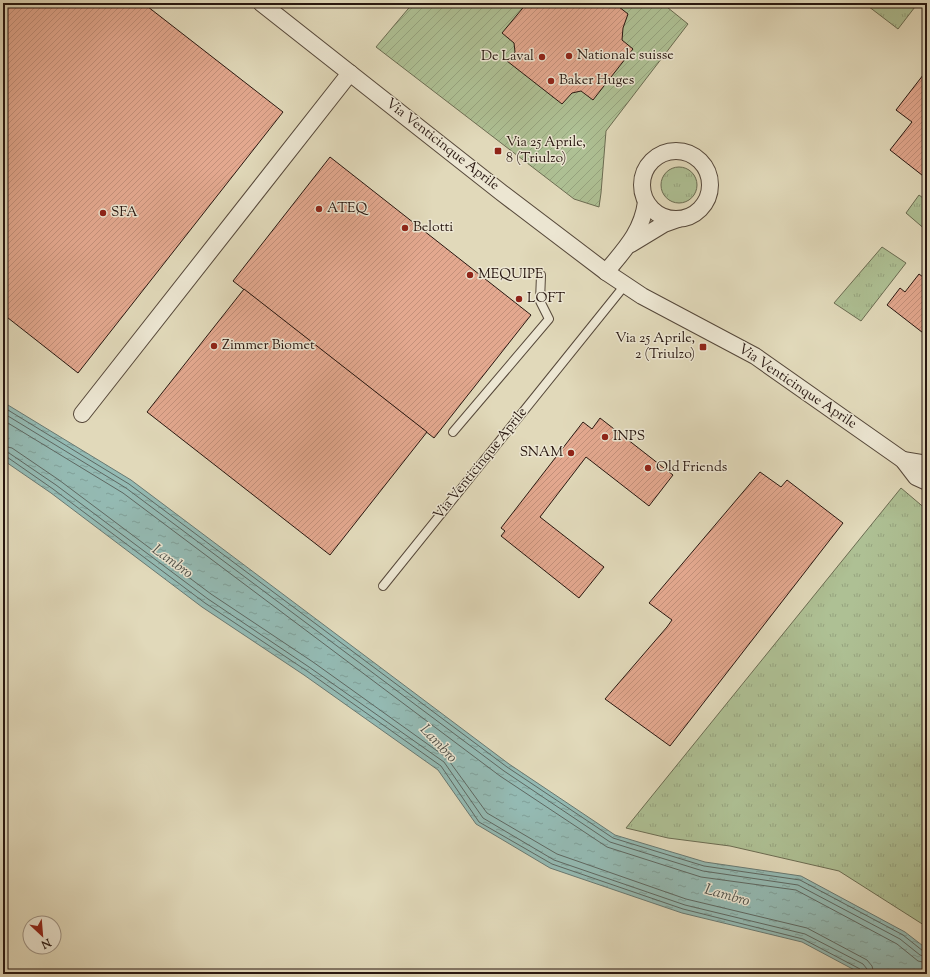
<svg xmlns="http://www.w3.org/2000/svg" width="930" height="977" viewBox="0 0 930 977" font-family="'Sorts Mill Goudy',serif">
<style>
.grass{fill:url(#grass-tufts);stroke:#6b6c52}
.garden{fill:url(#garden-furrows);stroke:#6b6c52}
.water{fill:url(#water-ripples);stroke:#697972}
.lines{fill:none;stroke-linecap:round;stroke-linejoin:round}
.shore{stroke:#5e6862;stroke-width:1}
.building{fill:url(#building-hatch);stroke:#281710}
.lane-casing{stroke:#56483a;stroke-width:10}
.street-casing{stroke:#56483a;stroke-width:18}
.lane{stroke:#ece6d2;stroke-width:8}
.street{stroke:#ece6d2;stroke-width:16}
.poi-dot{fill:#8f2418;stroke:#ece6d2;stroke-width:1.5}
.labels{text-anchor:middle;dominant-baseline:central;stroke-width:3;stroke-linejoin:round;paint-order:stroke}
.poi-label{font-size:14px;fill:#281710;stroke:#ece6d2;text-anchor:start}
.street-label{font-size:14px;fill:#281710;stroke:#ece6d2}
.water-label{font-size:15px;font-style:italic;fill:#4e5049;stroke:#ece6d2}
</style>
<defs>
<pattern id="grass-tufts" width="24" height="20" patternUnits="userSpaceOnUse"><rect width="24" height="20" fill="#aec094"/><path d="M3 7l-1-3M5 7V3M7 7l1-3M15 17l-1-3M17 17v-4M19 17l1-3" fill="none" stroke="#96a47f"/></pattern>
<pattern id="garden-furrows" width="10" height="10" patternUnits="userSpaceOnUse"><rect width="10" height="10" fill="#aec094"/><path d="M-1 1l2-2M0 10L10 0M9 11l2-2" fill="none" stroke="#96a47f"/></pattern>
<pattern id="water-ripples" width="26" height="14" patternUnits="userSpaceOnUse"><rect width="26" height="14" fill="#94bab3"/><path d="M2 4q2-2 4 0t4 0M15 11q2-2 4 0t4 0" fill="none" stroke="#809f99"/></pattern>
<pattern id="building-hatch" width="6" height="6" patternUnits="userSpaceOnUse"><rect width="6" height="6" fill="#e3a88f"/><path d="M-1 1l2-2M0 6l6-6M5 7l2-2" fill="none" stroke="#c3907a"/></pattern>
</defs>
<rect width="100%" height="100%" fill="#e1d9ba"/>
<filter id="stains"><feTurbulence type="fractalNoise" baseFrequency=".005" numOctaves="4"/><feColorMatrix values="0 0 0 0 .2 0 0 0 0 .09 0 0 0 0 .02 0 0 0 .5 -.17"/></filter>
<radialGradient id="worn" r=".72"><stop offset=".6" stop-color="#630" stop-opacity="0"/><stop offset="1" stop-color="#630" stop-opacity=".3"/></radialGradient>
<g class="grass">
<polygon points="864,3 918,3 898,29"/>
<circle cx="679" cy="185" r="18"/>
<polygon points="919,195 927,201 927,231 906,213"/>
<polygon points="882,247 906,263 861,321 834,303"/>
<polygon points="901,488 927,510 927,927 839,871 730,846 668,838 626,828"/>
</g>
<polygon class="garden" points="413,3 662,3 688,24 606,131 601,193 599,207 574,199 376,47"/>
<polygon class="water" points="3,402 131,480 509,764 615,835 705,862 801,876 905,932 927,949 927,974 862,974 802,942 682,913 550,868 476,824 438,770 304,675 202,607 51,493 3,460"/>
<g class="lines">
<g class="shore">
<polyline points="3,407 129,484 507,767 613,838 704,866 800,880 903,935 923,951 927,952"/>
<polyline points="3,413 126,488 504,771 610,842 703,871 798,885 900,939 920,955 927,957"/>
<polyline points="3,420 123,493 500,776 607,847 701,877 796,890 897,944 918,961 927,963"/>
<polyline points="3,446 12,448 59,480 211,594 313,662 447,758 487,813 557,854 686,899 807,928 867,960 872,966 874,974"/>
<polyline points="3,452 9,453 56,485 208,599 309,667 444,762 483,818 554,860 685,905 805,934 863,964 867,969 868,974"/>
<polyline points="3,457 7,457 53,489 205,603 307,671 441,766 479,822 552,864 683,909 803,939 860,969 863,974"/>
</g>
</g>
<g class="building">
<polygon points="3,3 143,3 283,112 78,373 3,314"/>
<polygon points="527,3 614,3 628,14 623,28 622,40 633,49 593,100 581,91 572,93 562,104 507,61 515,52 514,43 502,33"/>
<polygon points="927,70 927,120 922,126 927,130 927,179 890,150 912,122 896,110"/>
<polygon points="330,157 531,315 434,438 233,281"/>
<polygon points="919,274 927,280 927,336 887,305 900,288 905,292"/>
<polygon points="244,289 427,432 330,555 147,412"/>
<polygon points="600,418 673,475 649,506 586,457 540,517 604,567 579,598 501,536 505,531 501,528 583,422 592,429"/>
<polygon points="760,472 781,487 787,480 843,523 670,746 605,699 667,627 672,620 649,603"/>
</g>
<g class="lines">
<g class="lane-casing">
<g id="lane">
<polyline points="453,432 549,319 540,301 541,275"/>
<polyline points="383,586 625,285"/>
</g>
</g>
<g class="street-casing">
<g id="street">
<polyline points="261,3 502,193 606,272 642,296 755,356 903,460 916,477 927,482"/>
<circle cx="676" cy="185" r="34"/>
<polyline points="631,244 664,224 678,219"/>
<path d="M606,272C625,249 642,232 646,202"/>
<polyline points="82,414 350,73"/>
<polyline points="903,460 927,464"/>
</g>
</g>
<use href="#lane" class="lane"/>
<use href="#street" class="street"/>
</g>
<g class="poi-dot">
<circle cx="569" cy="56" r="4"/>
<circle cx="542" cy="57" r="4"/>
<circle cx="551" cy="81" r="4"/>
<rect x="494" y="147" width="8" height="8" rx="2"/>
<circle cx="319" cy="209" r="4"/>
<circle cx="103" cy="213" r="4"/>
<circle cx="405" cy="228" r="4"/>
<circle cx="470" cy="275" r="4"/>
<circle cx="519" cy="299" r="4"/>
<circle cx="214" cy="346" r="4"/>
<rect x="699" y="343" width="8" height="8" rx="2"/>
<circle cx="605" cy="437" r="4"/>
<circle cx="571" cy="453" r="4"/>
<circle cx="648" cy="468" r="4"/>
</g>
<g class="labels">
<g class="poi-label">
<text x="577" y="56">Nationale suisse</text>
<text x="534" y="57" text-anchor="end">De Laval</text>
<text x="559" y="81">Baker Huges</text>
<text x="506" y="143">Via 25 Aprile,<tspan x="506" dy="16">8 (Triulzo)</tspan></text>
<text x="327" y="209">ATEQ</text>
<text x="111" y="213">SFA</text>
<text x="413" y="228">Belotti</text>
<text x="478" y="275">MEQUIPE</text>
<text x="527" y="299">LOFT</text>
<text x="695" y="339" text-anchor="end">Via 25 Aprile,<tspan x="695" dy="16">2 (Triulzo)</tspan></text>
<text x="222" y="346">Zimmer Biomet</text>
<text x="613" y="437">INPS</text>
<text x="563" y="453" text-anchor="end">SNAM</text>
<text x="656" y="468">Old Friends</text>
</g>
<g class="street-label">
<text transform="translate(442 145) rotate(38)">Via Venticinque Aprile</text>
<text transform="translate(797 387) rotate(34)">Via Venticinque Aprile</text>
<text transform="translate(481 464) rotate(-51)">Via Venticinque Aprile</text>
</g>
<g class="water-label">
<text transform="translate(172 562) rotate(36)">Lambro</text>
<text transform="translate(438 744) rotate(46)">Lambro</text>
<text transform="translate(727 896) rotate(16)">Lambro</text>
</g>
</g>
<rect width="930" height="977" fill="none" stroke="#e1d9ba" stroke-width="16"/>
<rect x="4" y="4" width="922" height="969" fill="none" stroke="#281710" stroke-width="2"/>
<rect x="8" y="8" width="914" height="961" fill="none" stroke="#281710"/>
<g transform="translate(42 935) rotate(154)"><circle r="19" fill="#ece6d2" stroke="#9e9384"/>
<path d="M0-3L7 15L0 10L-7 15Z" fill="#8f2418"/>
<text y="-6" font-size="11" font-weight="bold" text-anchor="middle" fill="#281710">N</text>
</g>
<rect width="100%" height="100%" filter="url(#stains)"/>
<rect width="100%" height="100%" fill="url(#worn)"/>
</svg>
